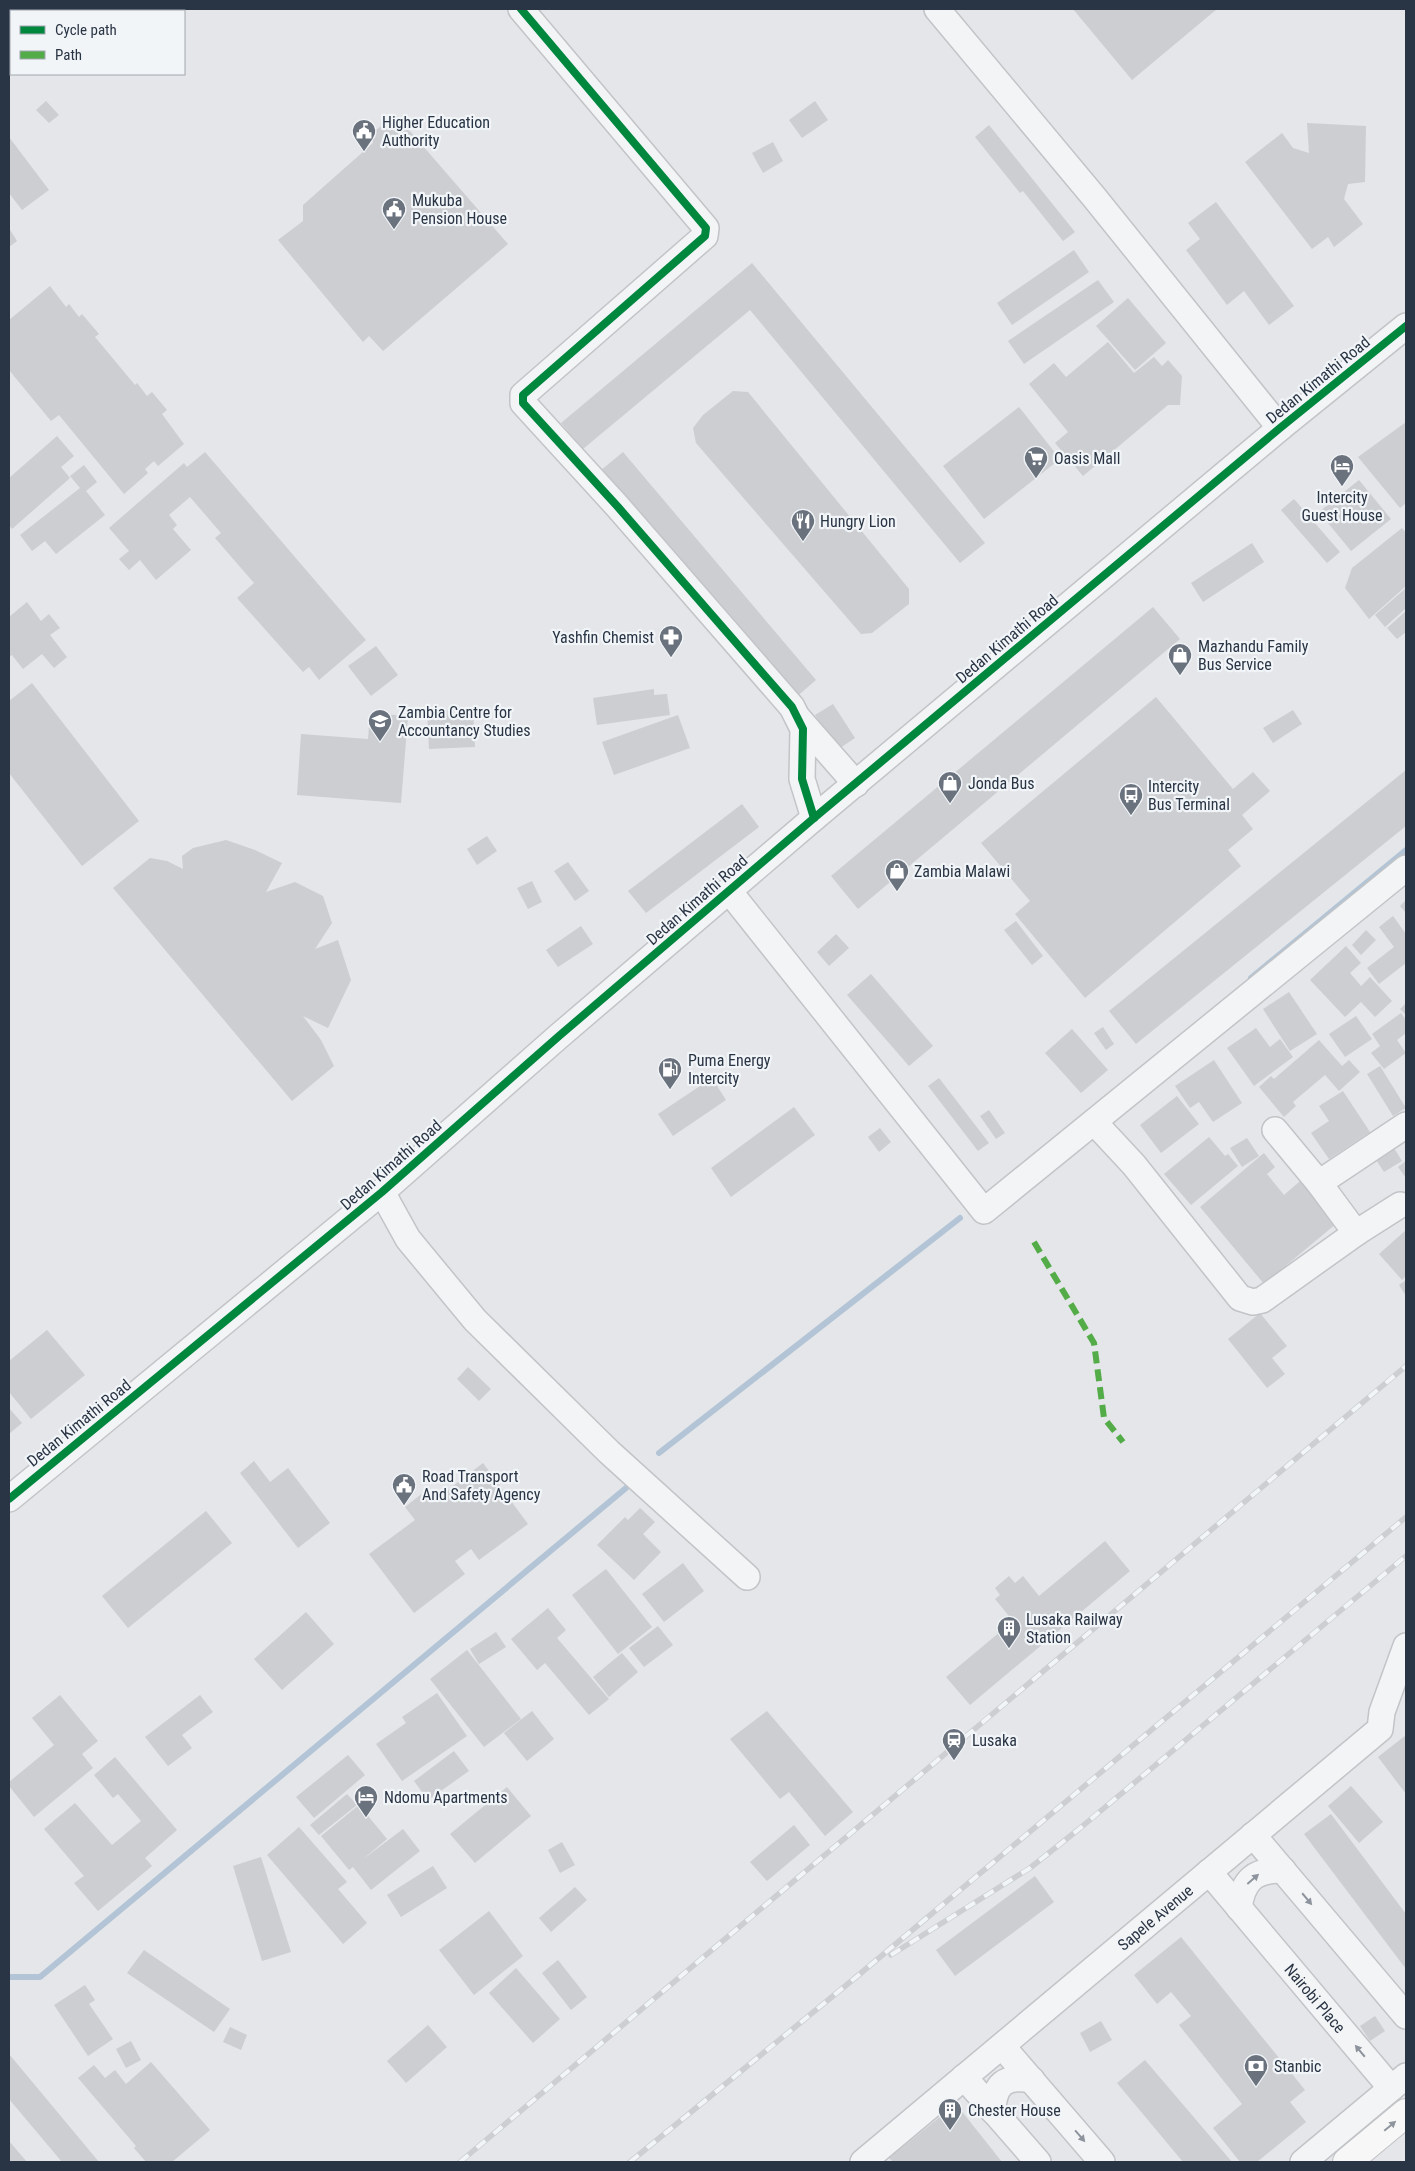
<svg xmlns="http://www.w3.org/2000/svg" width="1415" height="2171" viewBox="0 0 1415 2171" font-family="'Roboto Condensed',sans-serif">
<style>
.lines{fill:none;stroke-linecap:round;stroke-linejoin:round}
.stream{stroke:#b2c4d5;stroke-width:6}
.building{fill:#ccced2}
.minor-casing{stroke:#c2c4c7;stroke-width:28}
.primary-casing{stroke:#c0c3c7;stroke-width:30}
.minor{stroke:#f3f4f6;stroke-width:25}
.primary{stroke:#f7f7f7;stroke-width:28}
.rail-casing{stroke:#ccced1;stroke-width:5.5}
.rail{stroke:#f2f5f8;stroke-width:4;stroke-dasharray:11;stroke-linecap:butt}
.quiet{stroke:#53ac47;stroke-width:6;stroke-dasharray:12 6;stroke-linecap:butt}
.cycleway-casing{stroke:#f2f5f8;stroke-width:11}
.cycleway{stroke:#00873e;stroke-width:8}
.oneway{fill:#8e949d}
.oneway2{fill:#90969e}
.labels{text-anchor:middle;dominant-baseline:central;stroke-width:4.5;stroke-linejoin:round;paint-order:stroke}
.poi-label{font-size:16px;fill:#293444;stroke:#f2f5f8;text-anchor:start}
.street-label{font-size:16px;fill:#293444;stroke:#f2f5f8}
</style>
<rect width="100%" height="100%" fill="#e4e6e9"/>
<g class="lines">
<g class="stream">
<polyline points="1251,978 1406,850"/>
<polyline points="659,1453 960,1218"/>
<polyline points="9,1977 40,1977 626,1488"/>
</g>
</g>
<g class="building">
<polygon points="1073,9 1217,9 1132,80"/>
<polygon points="46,101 59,115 49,123 36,110"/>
<polygon points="815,101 828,120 802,138 789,120"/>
<polygon points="396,115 508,244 383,351 369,336 363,342 278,240 303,221 303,205 373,143 372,133"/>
<polygon points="1307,123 1366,126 1365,182 1348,184 1344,199 1363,224 1334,247 1328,237 1312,249 1245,162 1282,133 1293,148 1309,153"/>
<polygon points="989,125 1075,232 1063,241 1023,191 1020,193 975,137"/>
<polygon points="9,137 49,190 22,210 9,193"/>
<polygon points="773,142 783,161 763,173 752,153"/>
<polygon points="1216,202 1294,306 1269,325 1244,291 1227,305 1186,250 1200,239 1188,223"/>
<polygon points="9,228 17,241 9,247"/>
<polygon points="1074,250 1089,272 1012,325 997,303"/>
<polygon points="752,263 985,543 960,563 750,310 583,449 561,423"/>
<polygon points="1098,280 1114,302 1024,364 1008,341"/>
<polygon points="50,286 66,307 69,304 79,317 82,314 99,334 95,337 135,385 137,383 147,396 152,392 167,410 162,414 184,444 158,466 154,461 145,469 148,473 124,494 59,415 51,421 9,370 9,320"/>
<polygon points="1128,298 1166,343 1135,370 1096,326"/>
<polygon points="1108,342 1134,373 1154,357 1162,366 1168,360 1182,376 1180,405 1168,405 1083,476 1055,443 1068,432 1029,384 1054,363 1066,377"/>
<polygon points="733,391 748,392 909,589 909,604 872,633 861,634 696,443 693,428 703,415"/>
<polygon points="1019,407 1060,459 984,519 943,466"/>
<polygon points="1406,422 1406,503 1400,508 1358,457"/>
<polygon points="57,436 74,456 61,467 70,478 12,529 9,525 9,478"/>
<polygon points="205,452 366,640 319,680 309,667 303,672 237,598 254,583 215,538 221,533 190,497 169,515 177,525 173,529 191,550 156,580 140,560 129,570 119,559 129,551 109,528 184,463 187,467"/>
<polygon points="623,452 816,680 794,699 600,471"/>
<polygon points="84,465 97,482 86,491 105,515 56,554 45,541 32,551 20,535 80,488 70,476"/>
<polygon points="1359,480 1391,519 1351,551 1319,512"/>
<polygon points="1294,499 1340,552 1327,563 1281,510"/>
<polygon points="1402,528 1406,533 1406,586 1369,619 1345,588 1352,568"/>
<polygon points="1252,543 1264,562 1203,602 1191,583"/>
<polygon points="1406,588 1406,608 1385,627 1375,615"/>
<polygon points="27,602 41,621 49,614 60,628 50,635 67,657 54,668 42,654 23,669 12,655 9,657 9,617"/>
<polygon points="1153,607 1180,639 858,909 831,876"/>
<polygon points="1406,611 1406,632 1397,639 1387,628"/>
<polygon points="376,646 398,675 371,696 348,666"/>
<polygon points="32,683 139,821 82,866 9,773 9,701"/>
<polygon points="654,689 654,695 667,694 670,715 597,725 593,698"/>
<polygon points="1156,697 1233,789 1253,772 1270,791 1242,815 1253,829 1228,850 1241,866 1085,998 1015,914 1030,901 981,843"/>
<polygon points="833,704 855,738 837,750 815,715"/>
<polygon points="473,709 475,747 429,749 427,711"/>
<polygon points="1293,710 1302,724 1273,743 1263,728"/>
<polygon points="370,713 408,716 401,803 297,795 301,734 368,739"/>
<polygon points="678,715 690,748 614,775 602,742"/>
<polygon points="1406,770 1406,826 1136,1044 1109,1011"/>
<polygon points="742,804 759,827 646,913 628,891"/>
<polygon points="487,836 497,851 477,865 467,849"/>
<polygon points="226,840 255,850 282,863 266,892 295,882 323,896 332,923 315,949 338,940 351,980 328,1028 303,1016 321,1040 334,1066 292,1101 113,888 150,858 167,861 183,869 182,856 193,848"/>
<polygon points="568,862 589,891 575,901 554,871"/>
<polygon points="532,881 542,902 528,909 517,888"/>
<polygon points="1406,900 1406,913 1400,906"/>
<polygon points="1393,916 1406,934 1406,963 1379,984 1367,968 1394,947 1379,927"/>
<polygon points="1016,921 1043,956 1032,965 1004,930"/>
<polygon points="581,926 593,944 558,967 546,950"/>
<polygon points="1366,930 1376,940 1361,955 1352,945"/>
<polygon points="836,934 849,948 829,966 817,952"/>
<polygon points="1346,946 1361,963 1350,973 1361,986 1370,977 1392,1001 1375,1017 1361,1002 1345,1017 1310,980"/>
<polygon points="871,974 933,1046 909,1066 847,995"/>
<polygon points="1289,992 1317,1034 1290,1051 1263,1009"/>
<polygon points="1406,1003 1406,1015 1400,1009"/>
<polygon points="1401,1013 1406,1020 1406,1033 1397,1040 1406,1053 1384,1069 1371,1053 1380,1046 1372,1034"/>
<polygon points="1356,1016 1372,1039 1345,1057 1329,1034"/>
<polygon points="1103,1027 1114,1044 1106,1050 1094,1033"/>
<polygon points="1256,1028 1270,1047 1280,1039 1293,1057 1254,1086 1227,1048"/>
<polygon points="1072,1029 1108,1070 1081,1093 1045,1053"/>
<polygon points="1319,1040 1342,1066 1349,1060 1360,1072 1339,1091 1325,1075 1293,1102 1296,1106 1284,1117 1259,1087 1271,1076 1274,1079"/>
<polygon points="1214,1060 1242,1103 1213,1122 1199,1102 1190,1108 1175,1086"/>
<polygon points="1380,1066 1406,1108 1393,1116 1367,1074"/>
<polygon points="712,1078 726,1100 673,1136 658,1114"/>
<polygon points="939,1078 989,1143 978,1151 928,1086"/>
<polygon points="1343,1091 1370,1132 1329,1159 1311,1133 1329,1121 1319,1106"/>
<polygon points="1177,1096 1199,1124 1161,1153 1140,1125"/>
<polygon points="794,1107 815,1135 731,1197 711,1168"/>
<polygon points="989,1110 1005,1133 996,1139 980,1116"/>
<polygon points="880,1128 891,1142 879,1152 868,1137"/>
<polygon points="1209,1137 1225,1156 1228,1154 1238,1166 1191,1205 1164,1174"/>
<polygon points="1247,1138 1259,1156 1242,1167 1230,1148"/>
<polygon points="1389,1140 1402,1161 1384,1172 1371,1152"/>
<polygon points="1264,1153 1275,1167 1267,1174 1284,1195 1307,1175 1343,1218 1264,1284 1200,1207"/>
<polygon points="1406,1161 1406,1178 1398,1167"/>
<polygon points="1406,1230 1406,1276 1402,1280 1379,1254"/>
<polygon points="1406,1280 1406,1296 1399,1285"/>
<polygon points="1260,1313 1287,1346 1272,1358 1285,1374 1267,1388 1228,1339"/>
<polygon points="47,1330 85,1375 31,1419 9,1392 9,1361"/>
<polygon points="468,1367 491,1389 479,1401 457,1379"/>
<polygon points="9,1408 22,1423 9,1434"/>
<polygon points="254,1461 270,1482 288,1468 330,1523 298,1548 240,1473"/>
<polygon points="483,1463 528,1524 479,1560 471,1549 455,1561 465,1574 414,1613 369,1554 415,1520 405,1507 424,1492 432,1502"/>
<polygon points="640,1508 655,1522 643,1534 661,1552 634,1580 597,1545 625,1517 628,1520"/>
<polygon points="206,1511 232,1543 128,1628 102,1596"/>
<polygon points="1105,1541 1130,1571 970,1705 946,1677 1013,1621 995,1599 1000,1595 995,1588 1009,1576 1015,1583 1023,1576 1039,1596"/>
<polygon points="683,1563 704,1591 664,1622 642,1594"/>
<polygon points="606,1569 652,1627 618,1654 572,1595"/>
<polygon points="548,1608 566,1630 557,1638 609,1699 589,1715 545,1663 537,1670 511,1639"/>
<polygon points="306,1612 334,1644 282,1690 254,1659"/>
<polygon points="658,1626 673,1645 644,1667 629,1648"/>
<polygon points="496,1632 506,1647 479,1664 470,1649"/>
<polygon points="467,1650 521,1719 484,1747 430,1679"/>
<polygon points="622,1653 638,1672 609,1697 593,1677"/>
<polygon points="437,1693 467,1736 402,1781 376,1744 406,1723 402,1717"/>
<polygon points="60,1695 98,1741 82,1754 93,1768 34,1817 9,1786 9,1782 54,1745 32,1718"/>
<polygon points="200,1695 213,1712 182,1735 192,1748 168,1766 145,1737"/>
<polygon points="532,1711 554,1739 527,1761 504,1733"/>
<polygon points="767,1711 853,1812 825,1836 789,1792 780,1799 730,1739"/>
<polygon points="1406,1735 1406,1794 1378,1757"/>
<polygon points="454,1751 469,1771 428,1800 414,1781"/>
<polygon points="348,1755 365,1775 314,1818 296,1797"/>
<polygon points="115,1757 177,1830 145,1858 152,1866 98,1911 74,1883 84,1876 44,1829 75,1803 112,1845 141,1821 118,1794 113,1798 94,1775"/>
<polygon points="1351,1786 1383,1822 1359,1843 1328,1806"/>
<polygon points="507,1787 531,1816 475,1863 450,1834"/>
<polygon points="347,1794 357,1805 319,1835 310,1825"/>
<polygon points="359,1805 387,1839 362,1860 403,1829 420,1851 371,1890 353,1867 349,1870 321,1836"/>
<polygon points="1331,1814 1406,1914 1406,1969 1304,1834"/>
<polygon points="794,1825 810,1845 767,1881 750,1862"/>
<polygon points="299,1827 347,1882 338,1889 367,1923 343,1944 267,1855"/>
<polygon points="562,1842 575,1865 560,1873 548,1850"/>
<polygon points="261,1857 291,1952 262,1961 233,1866"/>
<polygon points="433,1866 447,1888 401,1917 387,1895"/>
<polygon points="1035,1876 1054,1902 955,1976 936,1950"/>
<polygon points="575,1887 587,1900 551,1932 539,1918"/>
<polygon points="489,1911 523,1956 474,1995 439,1950"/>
<polygon points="1181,1937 1305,2090 1290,2102 1306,2122 1257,2162 1240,2162 1213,2128 1242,2104 1179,2025 1191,2016 1171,1992 1157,2004 1134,1975"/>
<polygon points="144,1950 230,2009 214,2032 127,1973"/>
<polygon points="558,1960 587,1997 571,2010 542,1973"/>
<polygon points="516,1968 560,2019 533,2043 489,1993"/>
<polygon points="85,1985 95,2000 89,2004 113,2039 88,2056 54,2005"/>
<polygon points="1375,2016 1385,2031 1370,2041 1360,2026"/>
<polygon points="1101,2021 1112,2040 1090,2052 1080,2033"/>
<polygon points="428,2025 447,2047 406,2083 387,2061"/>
<polygon points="230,2027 247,2035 241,2050 223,2042"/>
<polygon points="131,2041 141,2060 126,2068 116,2049"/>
<polygon points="9,2054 99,2162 62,2162 9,2099"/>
<polygon points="1145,2060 1232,2162 1183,2162 1117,2083"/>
<polygon points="151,2062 210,2130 172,2162 146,2162 134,2148 136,2146 78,2078 94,2065 105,2078 115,2070 126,2084"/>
<polygon points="956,2104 1002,2162 893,2162 889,2158"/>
<polygon points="9,2141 27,2162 9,2162"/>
</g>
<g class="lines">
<g class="minor-casing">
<g id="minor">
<polyline points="521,9 706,228 705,236 523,395 523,403 618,507 792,707 803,729 802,779 814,818"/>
<polyline points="937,9 1094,197 1280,428"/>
<polyline points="799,719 856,784"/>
<polyline points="729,891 984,1211 1406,868"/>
<polyline points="1094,1122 1134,1165 1240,1298 1253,1302 1262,1300 1356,1233 1319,1183 1406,1125"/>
<polyline points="1275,1130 1319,1183"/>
<polyline points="382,1192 408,1239 475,1320 609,1452 747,1577"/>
<polyline points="1356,1233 1400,1205"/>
<polyline points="9,1499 382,1192 559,1036 814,818 1280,428 1406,326"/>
<polyline points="1253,1835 1406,2016"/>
<path id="s1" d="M1209,1872L1391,2088"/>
<path d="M1239,1908C1243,1880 1254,1870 1283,1870"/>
<polyline points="1002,2046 1102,2162"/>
<polyline points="964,2077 1038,2162"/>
<path d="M993,2111C994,2084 1005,2075 1032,2080"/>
<path id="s2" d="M863,2162L1380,1729L1382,1712L1406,1646"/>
<polyline points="1303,2162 1406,2076"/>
</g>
</g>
<g class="primary-casing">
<polyline id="primary" points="1347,2162 1406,2113"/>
</g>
<use href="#minor" class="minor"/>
<use href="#primary" class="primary"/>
<g class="rail-casing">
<g id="rail">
<polyline points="891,1955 1030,1868 1079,1829 1406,1556"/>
<polyline points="460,2162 1406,1366"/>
<polyline points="630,2162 855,1978 1406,1517"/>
</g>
</g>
<use href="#rail" class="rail"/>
<polyline class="quiet" points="1034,1242 1094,1343 1104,1418 1123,1442"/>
<g class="cycleway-casing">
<g id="cycleway">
<polyline points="521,9 706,228 705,236 523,395 523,403 618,507 792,707 803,729 802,779 814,818"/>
<polyline points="9,1499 382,1192 559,1036 814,818 1280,428 1406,326"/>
</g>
</g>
<use href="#cycleway" class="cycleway"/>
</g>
<defs><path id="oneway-solid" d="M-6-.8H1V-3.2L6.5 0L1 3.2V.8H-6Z" transform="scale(1.25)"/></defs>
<g class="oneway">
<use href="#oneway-solid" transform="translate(1253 1879) rotate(-41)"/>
<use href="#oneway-solid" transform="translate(1307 1899) rotate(50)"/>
<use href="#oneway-solid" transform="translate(1360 2051) rotate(-130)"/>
<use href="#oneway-solid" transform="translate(1080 2136) rotate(49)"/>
</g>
<use class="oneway2" href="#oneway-solid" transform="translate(1390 2126) rotate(-40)"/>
<defs>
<g id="civic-pin" transform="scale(1.25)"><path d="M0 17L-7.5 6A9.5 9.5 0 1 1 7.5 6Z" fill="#6a727e" stroke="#f2f5f8"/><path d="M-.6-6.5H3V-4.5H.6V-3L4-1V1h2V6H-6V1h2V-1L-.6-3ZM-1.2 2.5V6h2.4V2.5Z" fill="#fff"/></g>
<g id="supermarket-pin" transform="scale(1.25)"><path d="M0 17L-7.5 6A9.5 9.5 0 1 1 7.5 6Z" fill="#6a727e" stroke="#f2f5f8"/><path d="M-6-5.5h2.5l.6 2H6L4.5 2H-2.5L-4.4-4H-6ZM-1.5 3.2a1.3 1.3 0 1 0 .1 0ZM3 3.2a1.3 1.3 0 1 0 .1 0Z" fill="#fff"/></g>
<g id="hotel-pin" transform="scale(1.25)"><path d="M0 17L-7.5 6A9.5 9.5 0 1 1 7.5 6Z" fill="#6a727e" stroke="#f2f5f8"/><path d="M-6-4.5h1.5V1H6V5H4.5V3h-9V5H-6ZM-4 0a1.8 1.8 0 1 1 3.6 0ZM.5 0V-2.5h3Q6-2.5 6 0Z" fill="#fff"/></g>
<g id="restaurant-pin" transform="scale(1.25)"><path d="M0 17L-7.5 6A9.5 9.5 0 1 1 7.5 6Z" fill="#6a727e" stroke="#f2f5f8"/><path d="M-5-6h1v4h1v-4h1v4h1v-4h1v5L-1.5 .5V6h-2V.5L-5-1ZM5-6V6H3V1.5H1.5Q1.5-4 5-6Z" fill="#fff"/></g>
<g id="pharmacy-pin" transform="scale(1.25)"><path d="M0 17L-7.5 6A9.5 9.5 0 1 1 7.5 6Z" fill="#6a727e" stroke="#f2f5f8"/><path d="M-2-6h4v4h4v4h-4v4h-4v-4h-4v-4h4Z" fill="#fff"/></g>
<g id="shop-pin" transform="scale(1.25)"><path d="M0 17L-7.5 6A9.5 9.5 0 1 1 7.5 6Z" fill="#6a727e" stroke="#f2f5f8"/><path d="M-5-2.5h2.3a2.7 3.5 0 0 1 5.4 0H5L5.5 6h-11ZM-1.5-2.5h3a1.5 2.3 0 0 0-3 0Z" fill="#fff"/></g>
<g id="university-pin" transform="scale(1.25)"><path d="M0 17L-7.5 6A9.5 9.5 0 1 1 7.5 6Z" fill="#6a727e" stroke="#f2f5f8"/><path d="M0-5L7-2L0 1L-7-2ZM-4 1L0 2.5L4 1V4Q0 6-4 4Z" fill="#fff"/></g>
<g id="bus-pin" transform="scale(1.25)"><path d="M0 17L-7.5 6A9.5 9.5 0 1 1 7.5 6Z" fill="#6a727e" stroke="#f2f5f8"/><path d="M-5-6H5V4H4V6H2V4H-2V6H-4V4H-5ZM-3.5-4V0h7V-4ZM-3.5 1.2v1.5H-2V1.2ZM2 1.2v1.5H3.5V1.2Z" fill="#fff"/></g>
<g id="fuel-pin" transform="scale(1.25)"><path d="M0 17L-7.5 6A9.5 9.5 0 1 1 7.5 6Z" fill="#6a727e" stroke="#f2f5f8"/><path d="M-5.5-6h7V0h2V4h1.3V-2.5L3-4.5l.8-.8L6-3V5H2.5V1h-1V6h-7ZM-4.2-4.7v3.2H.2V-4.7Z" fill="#fff"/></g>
<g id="building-pin" transform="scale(1.25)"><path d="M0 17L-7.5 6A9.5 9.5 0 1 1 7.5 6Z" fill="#6a727e" stroke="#f2f5f8"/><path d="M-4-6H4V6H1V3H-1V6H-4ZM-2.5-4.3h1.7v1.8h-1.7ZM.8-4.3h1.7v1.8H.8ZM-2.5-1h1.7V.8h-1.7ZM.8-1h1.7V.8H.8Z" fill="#fff"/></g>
<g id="station-pin" transform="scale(1.25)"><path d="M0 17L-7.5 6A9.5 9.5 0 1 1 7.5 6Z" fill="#6a727e" stroke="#f2f5f8"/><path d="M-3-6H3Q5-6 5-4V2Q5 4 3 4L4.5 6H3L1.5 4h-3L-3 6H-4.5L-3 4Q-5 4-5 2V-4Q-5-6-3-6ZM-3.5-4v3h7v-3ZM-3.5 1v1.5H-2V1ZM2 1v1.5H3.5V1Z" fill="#fff"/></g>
<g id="bank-pin" transform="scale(1.25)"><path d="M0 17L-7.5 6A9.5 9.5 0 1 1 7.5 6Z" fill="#6a727e" stroke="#f2f5f8"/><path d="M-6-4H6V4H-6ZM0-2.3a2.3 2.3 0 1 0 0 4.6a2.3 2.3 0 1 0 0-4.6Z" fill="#fff"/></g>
</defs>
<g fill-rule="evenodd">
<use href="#civic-pin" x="364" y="131"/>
<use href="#civic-pin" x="394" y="209"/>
<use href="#supermarket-pin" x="1036" y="458"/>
<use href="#hotel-pin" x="1342" y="466"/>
<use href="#restaurant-pin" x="803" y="521"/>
<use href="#pharmacy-pin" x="671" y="637"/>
<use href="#shop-pin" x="1180" y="655"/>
<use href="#university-pin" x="380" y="721"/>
<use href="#shop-pin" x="950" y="783"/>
<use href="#bus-pin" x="1131" y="795"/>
<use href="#shop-pin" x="897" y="871"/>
<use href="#fuel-pin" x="670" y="1069"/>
<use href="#civic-pin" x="404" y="1485"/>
<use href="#building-pin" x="1009" y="1628"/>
<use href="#station-pin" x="954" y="1740"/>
<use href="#hotel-pin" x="366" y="1797"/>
<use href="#bank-pin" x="1256" y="2066"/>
<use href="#building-pin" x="950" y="2110"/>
</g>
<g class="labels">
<g class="poi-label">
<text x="382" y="122">Higher Education<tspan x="382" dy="18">Authority</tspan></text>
<text x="412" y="200">Mukuba<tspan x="412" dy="18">Pension House</tspan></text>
<text x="1054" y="458">Oasis Mall</text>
<text x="1342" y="497" text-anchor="middle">Intercity<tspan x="1342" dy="18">Guest House</tspan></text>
<text x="820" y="521">Hungry Lion</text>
<text x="654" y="637" text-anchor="end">Yashfin Chemist</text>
<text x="1198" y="646">Mazhandu Family<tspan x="1198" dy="18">Bus Service</tspan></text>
<text x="398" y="712">Zambia Centre for<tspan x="398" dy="18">Accountancy Studies</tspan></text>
<text x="968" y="783">Jonda Bus</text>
<text x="1148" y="786">Intercity<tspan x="1148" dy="18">Bus Terminal</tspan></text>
<text x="914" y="871">Zambia Malawi</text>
<text x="688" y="1060">Puma Energy<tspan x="688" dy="18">Intercity</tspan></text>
<text x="422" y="1476">Road Transport<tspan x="422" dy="18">And Safety Agency</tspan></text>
<text x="1026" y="1619">Lusaka Railway<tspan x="1026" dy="18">Station</tspan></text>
<text x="972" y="1740">Lusaka</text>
<text x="384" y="1797">Ndomu Apartments</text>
<text x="1274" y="2066">Stanbic</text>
<text x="968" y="2110">Chester House</text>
</g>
<g class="street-label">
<text transform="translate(1318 380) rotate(-39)">Dedan Kimathi Road</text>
<text transform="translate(1007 639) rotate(-40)">Dedan Kimathi Road</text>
<text transform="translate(697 900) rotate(-41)">Dedan Kimathi Road</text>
<text transform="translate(391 1165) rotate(-41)">Dedan Kimathi Road</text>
<text transform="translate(79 1423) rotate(-39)">Dedan Kimathi Road</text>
<text stroke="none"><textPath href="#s2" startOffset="381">Sapele Avenue</textPath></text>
<text stroke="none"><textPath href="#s1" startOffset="165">Nairobi Place</textPath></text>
</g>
</g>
<rect width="1415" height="2171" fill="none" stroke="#293444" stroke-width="20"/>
<rect x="10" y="10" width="175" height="65" fill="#f2f5f8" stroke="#a2a8b0"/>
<rect x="20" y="26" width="25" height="8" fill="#00873e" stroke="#a2a8b0"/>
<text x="55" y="35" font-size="15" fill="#293444">Cycle path</text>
<rect x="20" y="51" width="25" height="8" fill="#53ac47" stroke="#a2a8b0"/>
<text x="55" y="60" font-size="15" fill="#293444">Path</text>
</svg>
